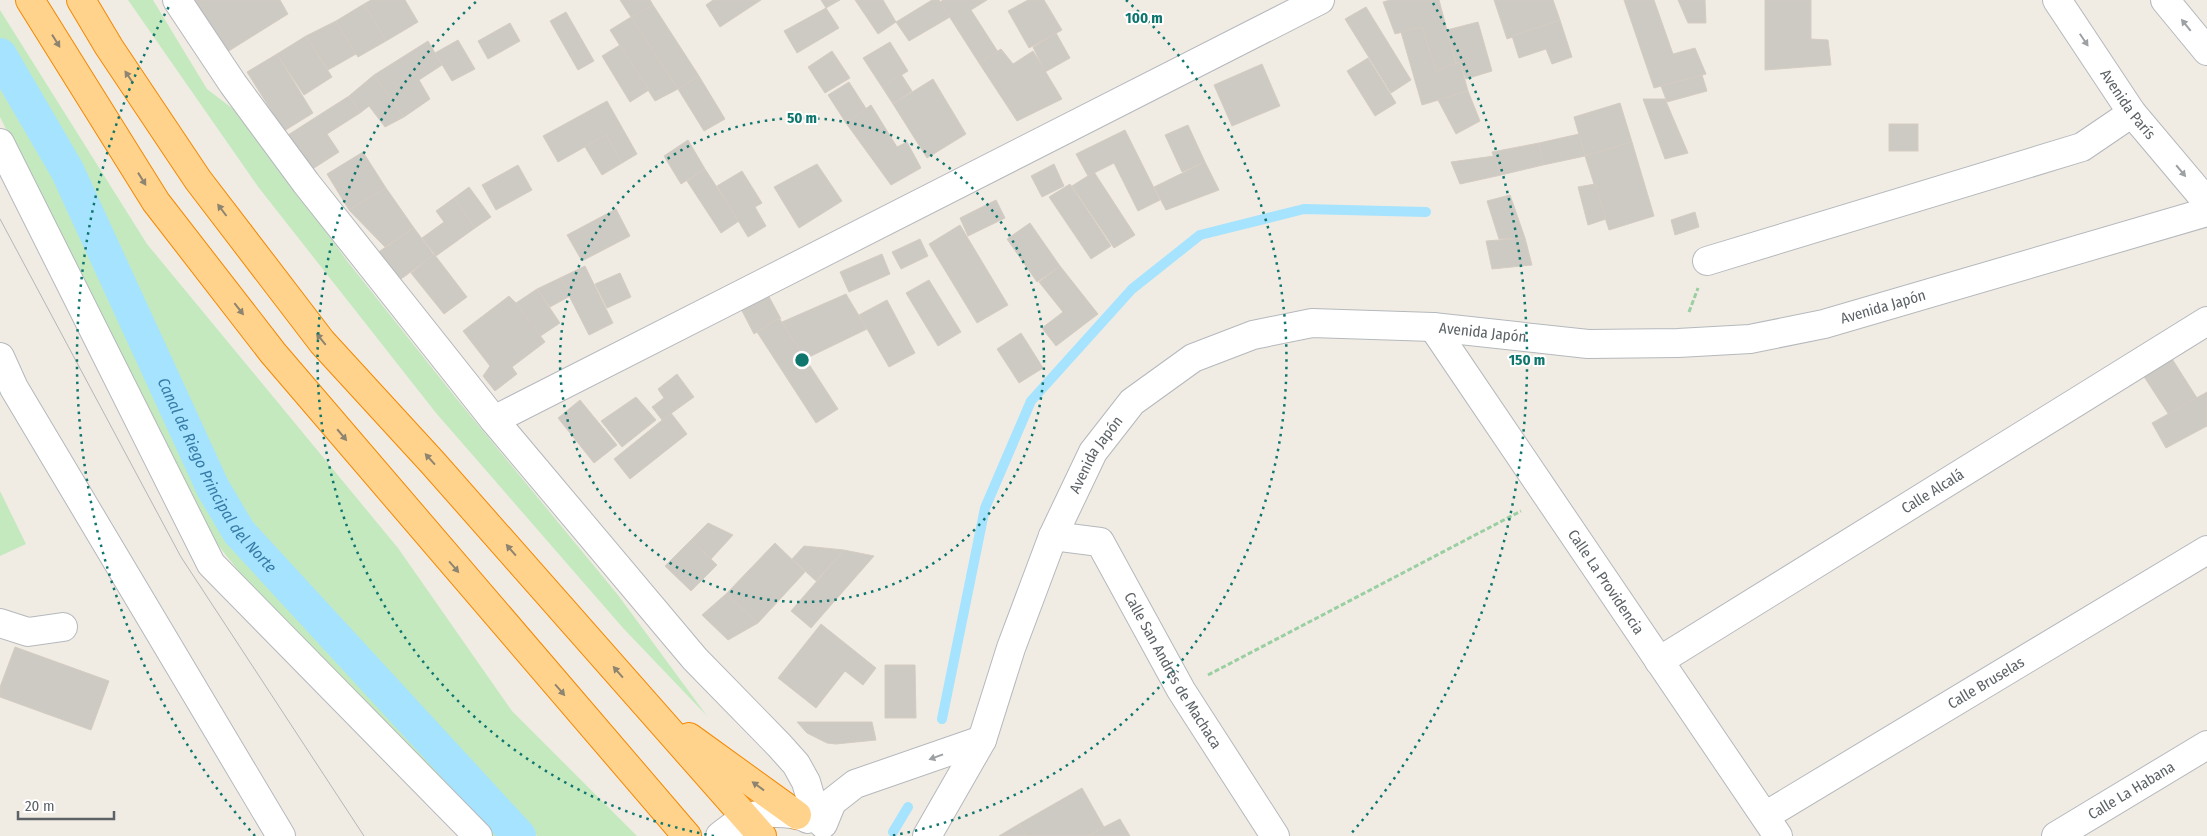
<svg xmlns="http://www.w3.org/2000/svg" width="2207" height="836" viewBox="0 0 2207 836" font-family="'Fira Sans Condensed',sans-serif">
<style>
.green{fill:#c4e9bf}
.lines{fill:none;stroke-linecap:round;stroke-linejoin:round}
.stream{stroke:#a5e3ff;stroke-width:10}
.canal{stroke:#a5e3ff;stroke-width:34}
.building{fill:#cdc9c3;stroke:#d5ccc2}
.minor-casing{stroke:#b5b8bc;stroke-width:30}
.highway-casing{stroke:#f48800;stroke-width:30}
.path{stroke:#9acfa2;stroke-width:3;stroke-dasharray:5 2.5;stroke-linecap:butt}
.minor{stroke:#fff;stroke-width:28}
.highway{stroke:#ffd38c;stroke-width:28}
.tram{stroke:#b5b6b7;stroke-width:1}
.oneway{fill:#9da1a3}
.oneway2{fill:#8d8471}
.ring{fill:none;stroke:#0f766e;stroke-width:2.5;stroke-dasharray:2.5 5}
.labels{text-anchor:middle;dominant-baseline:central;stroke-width:4;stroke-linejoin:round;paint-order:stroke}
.street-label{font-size:15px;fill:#5c6266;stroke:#fff}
.water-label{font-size:16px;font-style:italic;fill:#367ba6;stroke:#fff}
.centre{fill:#0f766e;stroke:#fff;stroke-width:2.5}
.ring-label{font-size:15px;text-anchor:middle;font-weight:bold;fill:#0f766e;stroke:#fff;stroke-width:4;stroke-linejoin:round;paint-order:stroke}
</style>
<rect width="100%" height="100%" fill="#f0ece4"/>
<g class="green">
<polygon points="128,0 153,0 207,89 241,115 348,262 456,398 618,595 707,716 623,628 436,413 259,188"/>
<polygon points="0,10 147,244 398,548 512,711 637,836 537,836 259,542 231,499 121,250 32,88 0,38"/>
<polygon points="0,77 49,157 201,488 231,539 508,836 487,836 249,584 209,534 0,117"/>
<polygon points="0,491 26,544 0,556"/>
</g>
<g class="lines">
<g class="stream">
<polyline points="942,719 985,508 1031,401 1132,289 1200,235 1304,209 1426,212"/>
<polyline points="893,832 908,807"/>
</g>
<path class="canal" id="s1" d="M0,55L67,170L213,488L239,532L519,836"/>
</g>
<g class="building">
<polygon points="190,0 280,0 288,14 224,54"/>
<polygon points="371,0 405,0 418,22 386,41 364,4"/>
<polygon points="620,0 650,0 653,5 631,17"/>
<polygon points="713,0 761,0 720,27 706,5"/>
<polygon points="821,0 840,0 826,8"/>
<polygon points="855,0 883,0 896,22 878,34"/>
<polygon points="932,0 939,0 950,17 909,41 896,22"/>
<polygon points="943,0 987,0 971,10 998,52 979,63 940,2"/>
<polygon points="1028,0 1044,0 1062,30 1029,48 1008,11"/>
<polygon points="1390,0 1439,0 1456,64 1436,71 1422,27 1395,34 1383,2"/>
<polygon points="1494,0 1553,0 1560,20 1507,39"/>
<polygon points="1624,0 1654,0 1673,54 1695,48 1706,74 1654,88"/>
<polygon points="1678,0 1705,0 1706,23 1688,23"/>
<polygon points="1765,0 1811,0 1811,39 1828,40 1831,65 1765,70"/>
<polygon points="364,4 386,41 358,57 336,21"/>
<polygon points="653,5 699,76 678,89 631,17"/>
<polygon points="1366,7 1411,80 1391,93 1345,19"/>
<polygon points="826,8 839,28 797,53 784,31"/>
<polygon points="566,12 594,61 578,70 550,21"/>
<polygon points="631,17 678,89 655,101 610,30"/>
<polygon points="1560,20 1572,57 1552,64 1546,49 1519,58 1512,36"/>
<polygon points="336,21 356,54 328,70 306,36"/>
<polygon points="1478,22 1492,71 1466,79 1460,62 1456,63 1447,30"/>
<polygon points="510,23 520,41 488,59 478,41"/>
<polygon points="1422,27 1436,71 1460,62 1468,91 1422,105 1401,32"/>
<polygon points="1056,33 1070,58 1045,72 1033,47"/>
<polygon points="306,36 332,77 304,95 277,54"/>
<polygon points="458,40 475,69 452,81 435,53"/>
<polygon points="428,41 442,65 419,80 430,99 404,117 374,75"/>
<polygon points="890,42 908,71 882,87 863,58"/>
<polygon points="620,45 649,90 630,102 602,56"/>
<polygon points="1001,49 1013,64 1033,51 1062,99 1017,121 979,63"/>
<polygon points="832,51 850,78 825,93 808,67"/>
<polygon points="277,54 313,113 284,131 247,72"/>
<polygon points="1368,58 1396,103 1375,116 1347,71"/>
<polygon points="1262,64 1280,106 1232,126 1214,85"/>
<polygon points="901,74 912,91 893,104 882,87"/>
<polygon points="374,75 404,117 385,127 369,106 360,113 349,96"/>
<polygon points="1702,75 1707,91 1667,102 1661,86"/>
<polygon points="699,76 725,119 704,131 678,89"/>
<polygon points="933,79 966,134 927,158 893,104"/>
<polygon points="849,82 867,110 846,123 828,95"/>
<polygon points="1468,91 1480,121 1456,134 1438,100"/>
<polygon points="349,96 360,113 327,134 339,152 311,170 288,135"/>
<polygon points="1643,99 1665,99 1688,153 1665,159"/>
<polygon points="607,101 637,154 622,163 606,135 558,162 543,136"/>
<polygon points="1620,103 1632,142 1585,156 1574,117"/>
<polygon points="871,105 897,147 907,142 921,168 891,185 846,123"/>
<rect x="1889" y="124" width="29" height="27"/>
<polygon points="1188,125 1205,162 1182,172 1165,135"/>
<polygon points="1125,130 1160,200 1138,211 1114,163 1088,176 1076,154"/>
<polygon points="1579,134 1585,156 1543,165 1539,143"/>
<polygon points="606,135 622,163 602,175 585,147"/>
<polygon points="688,140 705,169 681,184 664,156"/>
<polygon points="1632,142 1654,216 1609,230 1585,156"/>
<polygon points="1539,143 1543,165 1501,175 1492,152"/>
<polygon points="363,152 386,188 349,210 327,174"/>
<polygon points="1494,156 1501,175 1460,184 1451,162"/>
<polygon points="1205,162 1219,190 1166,210 1154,187"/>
<polygon points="817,164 842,201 799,228 774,187"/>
<polygon points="1054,164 1064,186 1042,197 1031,176"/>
<polygon points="518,165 532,190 496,210 482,185"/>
<polygon points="705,169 739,221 721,233 687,181"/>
<polygon points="742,171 762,203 755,207 766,226 748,237 717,186"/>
<polygon points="1094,172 1135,235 1114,248 1072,186"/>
<polygon points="1070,184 1111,246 1091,259 1049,197"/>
<polygon points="1595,184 1606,219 1588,225 1578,187"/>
<polygon points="469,187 491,217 475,228 454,198"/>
<polygon points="386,188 414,228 385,247 349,210"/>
<polygon points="1510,195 1525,238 1499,239 1487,201"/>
<polygon points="454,198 475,228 436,256 422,238 444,222 436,211"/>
<polygon points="996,200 1005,218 968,236 960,218"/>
<polygon points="616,209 630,236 582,261 567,235"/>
<polygon points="1695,212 1699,227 1675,235 1671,220"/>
<polygon points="1030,223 1060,266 1037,282 1007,239"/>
<polygon points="960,225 1008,305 977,323 929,244"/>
<polygon points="414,228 434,255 401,279 377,253"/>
<polygon points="1525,238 1532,265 1492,269 1486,241"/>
<polygon points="920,239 928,256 901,269 892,252"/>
<polygon points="434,254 467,297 444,314 411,273"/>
<polygon points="882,254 890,274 849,292 840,272"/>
<polygon points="585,266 613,323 589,335 560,278"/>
<polygon points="1060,266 1098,314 1056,346 1042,328 1063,312 1039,282"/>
<polygon points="620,273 631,297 607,308 595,284"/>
<polygon points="560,278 570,296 550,307 537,289"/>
<polygon points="929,280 961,332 938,346 906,293"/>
<polygon points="537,289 560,323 539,337 516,303"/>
<polygon points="767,293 781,319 779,318 754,334 740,307"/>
<polygon points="846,294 867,329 805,359 782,322"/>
<polygon points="509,296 516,303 545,342 512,367 517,374 495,391 483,376 490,366 463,331"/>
<polygon points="887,300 915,353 889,367 859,315"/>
<polygon points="779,318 838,409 816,423 757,332"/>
<polygon points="1021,333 1043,368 1019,383 997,349"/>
<polygon points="2169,354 2197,398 2169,415 2141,372"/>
<polygon points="677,374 694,397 662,420 652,407 664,398 658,389"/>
<polygon points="2207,392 2207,426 2166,448 2152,423"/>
<polygon points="636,397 656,420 622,447 601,421"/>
<polygon points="580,400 617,445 594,463 558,418"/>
<polygon points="671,413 687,434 630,479 614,459"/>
<polygon points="708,523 733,535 711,559 691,540"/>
<polygon points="691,540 717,565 691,591 665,566"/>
<polygon points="775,543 805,572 758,623 726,594"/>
<polygon points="804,546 844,550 816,581 792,559"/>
<polygon points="844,550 874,556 811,628 791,611"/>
<polygon points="726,594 758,623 728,640 702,615"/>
<polygon points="821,624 876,668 863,685 845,671 816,708 778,678"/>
<polygon points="15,647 109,681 91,730 0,697 0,687"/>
<polygon points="885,665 915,665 916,718 885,718"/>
<polygon points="797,722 872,722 876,740 836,744 827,743 807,733"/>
<polygon points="1082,788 1104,827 1088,836 1026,836 1019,824"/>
<polygon points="1120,819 1130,836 1088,836 1104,827"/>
<polygon points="1019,824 1026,836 999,836"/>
</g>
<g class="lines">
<g class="minor-casing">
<g id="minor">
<polyline points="177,0 233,84 306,183 494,420 695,659 779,745 796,764 806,782 811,799 808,819"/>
<path id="s2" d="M2057,0L2132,113L2207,202"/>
<polyline points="2165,0 2207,51"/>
<polyline points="0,143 211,564 478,836"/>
<polyline points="1707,261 2082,147 2132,113"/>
<path id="s3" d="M1433,327L1778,836"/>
<polyline points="0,357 14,388 281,836"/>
<polyline points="494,420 1320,0"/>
<path id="s4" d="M1053,536L1100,542L1181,690L1275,836"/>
<polyline points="0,623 28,632 63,627"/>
<path id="s5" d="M1659,661L2207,321"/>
<path id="s6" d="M1765,816L2207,550"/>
<polyline points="823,824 832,802 855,784 982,740"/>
<path d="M720,836C728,830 738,821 747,818C765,811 789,812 807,818"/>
<path id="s7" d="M927,836L982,740L1011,648L1053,536L1093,452L1132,402L1193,358L1253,335L1312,323L1433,327L1588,344L1678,343L1750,339L1824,324L2207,212"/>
<path id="s8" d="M2056,836L2207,745"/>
</g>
</g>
<g class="highway-casing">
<g id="highway">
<polyline points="30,0 156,202 273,353 687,836"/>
<polyline points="81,0 109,47 198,180 322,342 433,463 762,836"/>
<polyline points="689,737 797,815"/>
</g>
</g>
<g class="path">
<polyline points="1689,312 1698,288"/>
<polyline points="1208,675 1521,511"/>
</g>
<use href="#minor" class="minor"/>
<use href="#highway" class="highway"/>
<polyline class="tram" points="0,219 181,557 364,836"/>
</g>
<defs><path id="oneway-solid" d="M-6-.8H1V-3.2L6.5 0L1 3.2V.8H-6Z" transform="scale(1.25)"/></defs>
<g class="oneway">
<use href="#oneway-solid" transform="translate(2186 25) rotate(-129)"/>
<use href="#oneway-solid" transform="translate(2084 40) rotate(56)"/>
<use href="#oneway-solid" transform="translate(2181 171) rotate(50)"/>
<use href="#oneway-solid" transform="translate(936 757) rotate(160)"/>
</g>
<g class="oneway2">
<use href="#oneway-solid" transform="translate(56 41) rotate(58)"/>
<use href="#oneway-solid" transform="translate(129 77) rotate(-124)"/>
<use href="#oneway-solid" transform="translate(142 179) rotate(58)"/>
<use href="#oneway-solid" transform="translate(222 210) rotate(-127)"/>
<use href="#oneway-solid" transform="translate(239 309) rotate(52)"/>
<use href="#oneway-solid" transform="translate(321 339) rotate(-129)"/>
<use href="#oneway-solid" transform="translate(342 435) rotate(50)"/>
<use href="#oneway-solid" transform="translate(430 459) rotate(-132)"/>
<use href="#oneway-solid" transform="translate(511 550) rotate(-131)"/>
<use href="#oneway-solid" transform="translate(454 567) rotate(49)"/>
<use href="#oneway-solid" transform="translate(618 672) rotate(-131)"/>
<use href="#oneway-solid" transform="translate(560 690) rotate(49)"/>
<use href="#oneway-solid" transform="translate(758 786) rotate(-144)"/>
</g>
<g class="ring">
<circle cx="802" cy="360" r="242"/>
<path d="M714 836A484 484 0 0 1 478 0M1126 0A484 484 0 0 1 890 836"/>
<path d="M255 836A725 725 0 0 1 171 3M1433 3A725 725 0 0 1 1349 836"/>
</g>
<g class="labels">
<g class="street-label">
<text stroke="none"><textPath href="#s2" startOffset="126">Avenida París</textPath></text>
<text stroke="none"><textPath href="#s7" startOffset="1259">Avenida Japón</textPath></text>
<text stroke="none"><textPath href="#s7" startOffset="854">Avenida Japón</textPath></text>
<text stroke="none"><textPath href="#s7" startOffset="419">Avenida Japón</textPath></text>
<text stroke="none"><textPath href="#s5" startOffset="322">Calle Alcalá</textPath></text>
<text stroke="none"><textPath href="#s3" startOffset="308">Calle La Providencia</textPath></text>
<text stroke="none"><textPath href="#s4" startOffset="195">Calle San Andrés de Machaca</textPath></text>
<text stroke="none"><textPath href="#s6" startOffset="258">Calle Bruselas</textPath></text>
<text stroke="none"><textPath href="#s8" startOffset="88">Calle La Habana</textPath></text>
</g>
<g class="water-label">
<text stroke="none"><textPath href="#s1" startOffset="474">Canal de Riego Principal del Norte</textPath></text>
</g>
</g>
<circle cx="802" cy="360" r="8" class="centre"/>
<g class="ring-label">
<text x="1144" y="23">100 m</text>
<text x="802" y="123">50 m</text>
<text x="1527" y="365">150 m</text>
</g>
<path d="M18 811v8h96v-8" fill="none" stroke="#5c6266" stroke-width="2.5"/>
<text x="25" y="811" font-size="15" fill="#5c6266" stroke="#ffffff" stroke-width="4" paint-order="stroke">20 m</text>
</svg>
